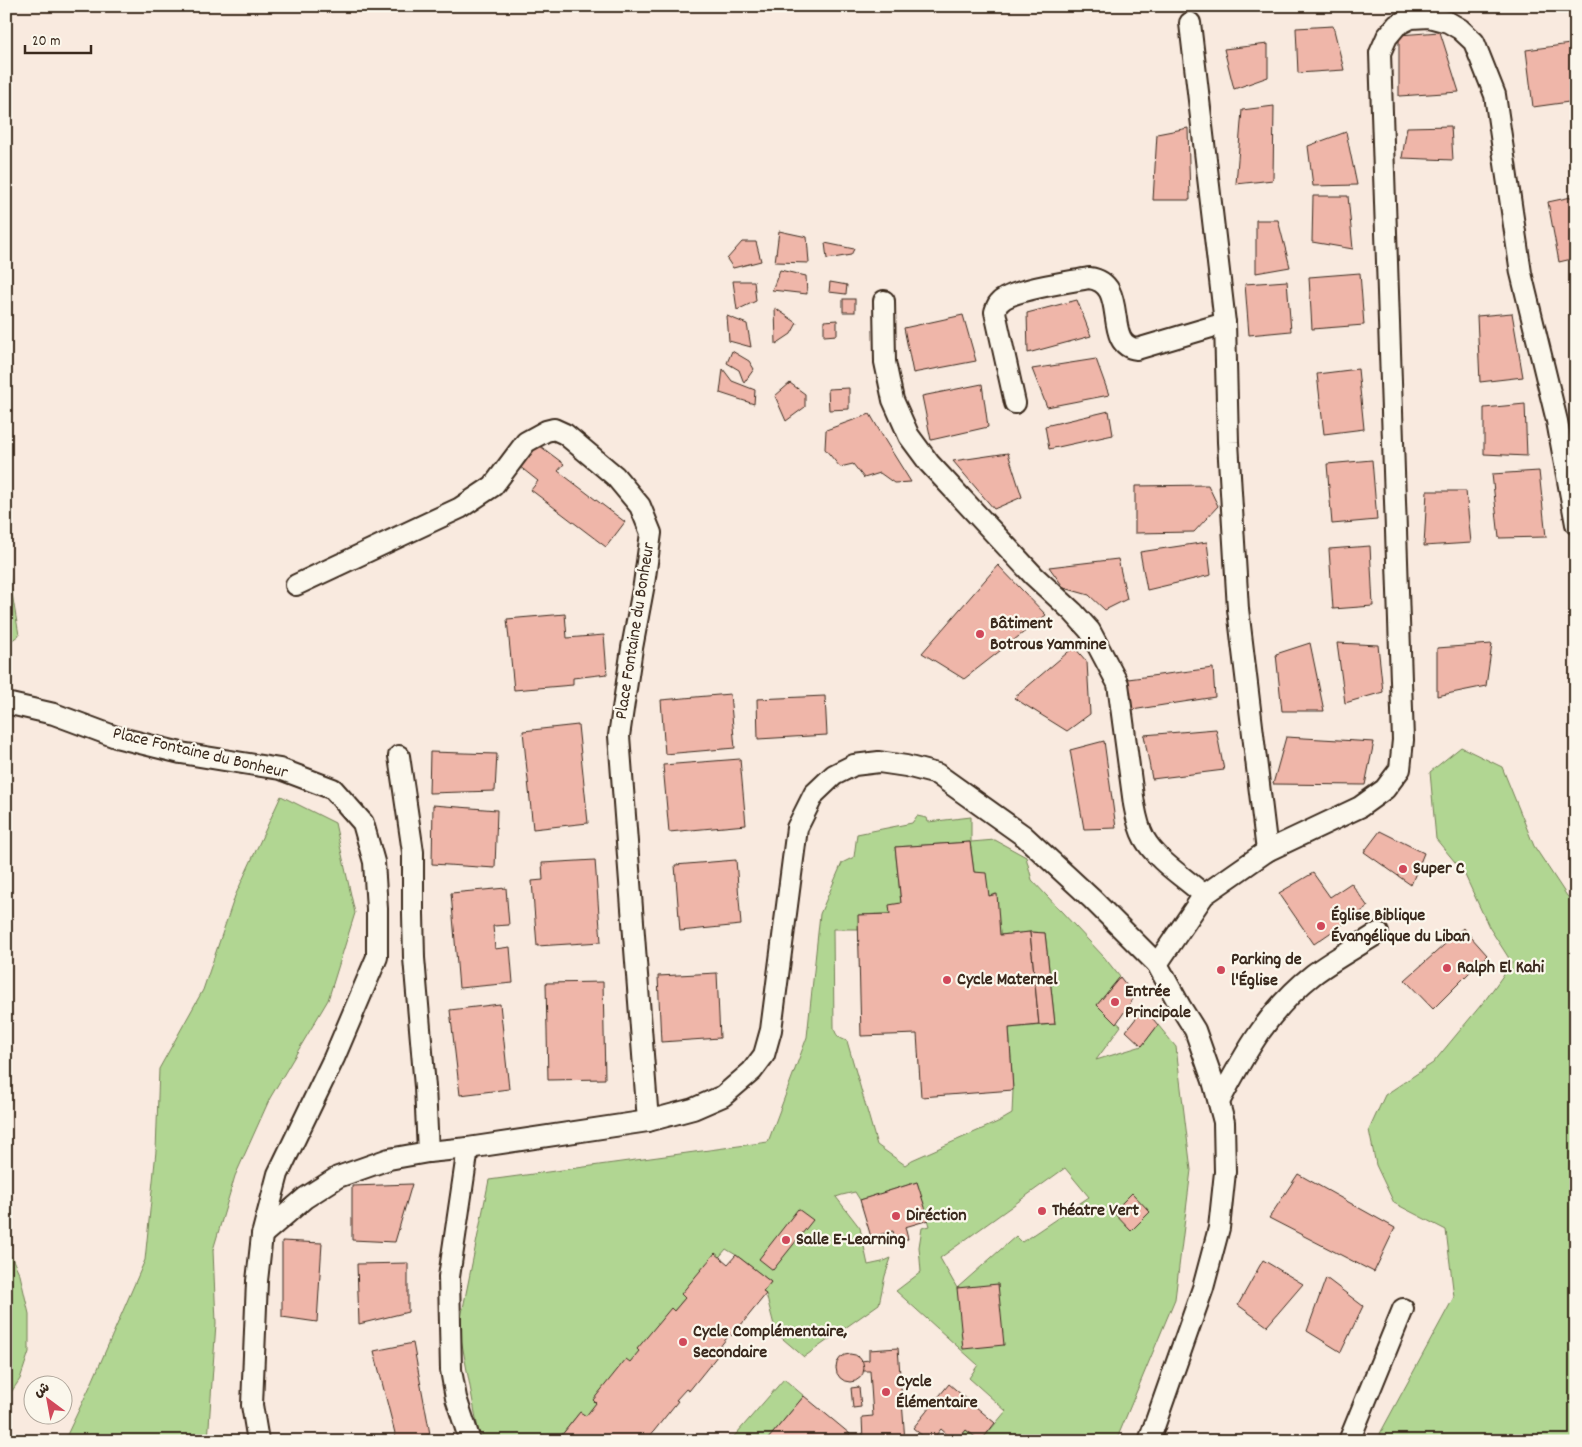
<svg xmlns="http://www.w3.org/2000/svg" width="1582" height="1447" viewBox="0 0 1582 1447" font-family="Dekko,'Playpen Sans Arabic',sans-serif">
<style>
.green{fill:#b1d692;stroke:#768058;fill-rule:evenodd}
.building{fill:#efb6a9;stroke:#3b2a1e}
.lines{fill:none;stroke-linecap:round;stroke-linejoin:round}
.street-casing{stroke:#3b2a1e;stroke-width:24}
.street{stroke:#fbf7ec;stroke-width:20}
.poi-dot{fill:#d1495b;stroke:#fbf7ec;stroke-width:2}
.labels{text-anchor:middle;dominant-baseline:central;stroke-width:4.5;stroke-linejoin:round;paint-order:stroke}
.poi-label{font-size:18px;font-weight:bold;fill:#3b2a1e;stroke:#fbf7ec;text-anchor:start}
.street-label{font-size:18px;fill:#3b2a1e;stroke:#fbf7ec}
</style>
<rect width="100%" height="100%" fill="#f9eadf"/>
<filter id="ink" filterUnits="userSpaceOnUse"><feTurbulence type="fractalNoise" baseFrequency=".02" numOctaves="2"/><feDisplacementMap in="SourceGraphic" scale="10" xChannelSelector="R" yChannelSelector="G"/><feConvolveMatrix kernelMatrix="1 2 1 2 8 2 1 2 1" color-interpolation-filters="sRGB"/></filter>
<g filter="url(#ink)">
<g class="green">
<polygon points="6,557 19,635 6,645"/>
<polygon points="1461,747 1502,767 1534,846 1567,896 1576,903 1576,1441 1376,1441 1454,1297 1446,1230 1394,1203 1376,1165 1369,1130 1385,1095 1433,1063 1486,999 1512,963 1489,927 1464,873 1436,839 1430,772"/>
<polygon points="281,796 335,823 355,913 328,1000 270,1098 235,1176 213,1250 216,1323 208,1441 68,1441 66,1437 93,1380 145,1260 156,1151 159,1069 203,990 235,896"/>
<path d="M917,816L927,818L928,822L971,817V842L995,840L1026,857L1032,880L1104,957L1120,977L1097,1005L1121,1026L1096,1060L1142,1046L1158,1025L1176,1047L1191,1170L1175,1299L1116,1441H981L1006,1411L969,1378L978,1365L896,1291L921,1272L919,1247L922,1228L930,1226L917,1182L860,1200L855,1192L842,1195L836,1197L860,1228L868,1265L882,1262L891,1258L885,1276L879,1304L804,1357L776,1333L766,1294L763,1292L771,1282L736,1255L726,1249L586,1416L580,1412L557,1441H483L478,1429L459,1328L489,1180L768,1142L807,1037L820,914L842,863L854,857L857,834L912,823ZM970,842L974,872L989,896L996,894L1000,935L1030,932L1045,933L1055,1024L1009,1028L1013,1090L1012,1114L1000,1121L912,1160L905,1165L877,1145L847,1041C839,1038 836,1036 834,1028L833,929H858L859,915L902,913L895,847ZM1065,1168L1089,1197L1022,1242L1016,1236L957,1288L940,1258Z"/>
<polygon points="6,1245 20,1275 29,1314 29,1352 20,1379 6,1400"/>
<polygon points="784,1379 804,1396 768,1439 770,1441 730,1441"/>
<polygon points="966,1430 979,1441 961,1441 961,1436"/>
</g>
<g class="building">
<polygon points="1226,6 1261,6 1226,8"/>
<polygon points="1333,26 1344,70 1298,73 1296,28"/>
<polygon points="1440,32 1459,92 1399,96 1399,35"/>
<polygon points="1268,44 1268,77 1234,89 1224,49"/>
<polygon points="1570,44 1576,72 1576,101 1533,107 1526,50"/>
<polygon points="1274,106 1273,180 1236,184 1242,110"/>
<polygon points="1451,126 1453,160 1402,158 1407,127"/>
<polygon points="1188,128 1190,200 1153,200 1157,134"/>
<polygon points="1346,132 1357,185 1313,186 1308,146"/>
<polygon points="1313,196 1348,196 1353,249 1312,242"/>
<polygon points="1576,196 1576,258 1559,262 1548,202"/>
<polygon points="1256,220 1278,220 1290,267 1256,273"/>
<polygon points="779,231 807,237 809,263 775,262"/>
<polygon points="742,242 756,242 761,261 733,268 727,259"/>
<polygon points="825,243 854,249 851,255 827,259"/>
<polygon points="780,270 806,276 807,294 772,290"/>
<polygon points="1360,273 1364,325 1312,329 1309,277"/>
<polygon points="733,281 754,281 756,301 737,310"/>
<polygon points="1287,281 1291,331 1249,335 1245,284"/>
<polygon points="830,282 847,285 846,294 829,292"/>
<rect x="843" y="299" width="12" height="13"/>
<polygon points="1077,300 1091,336 1028,353 1027,313"/>
<polygon points="775,308 797,323 791,334 776,344"/>
<polygon points="1512,313 1523,377 1480,382 1477,316"/>
<polygon points="963,315 976,361 913,373 904,328"/>
<polygon points="727,316 747,324 751,347 729,341"/>
<polygon points="837,320 837,335 824,336 824,321"/>
<polygon points="732,351 749,361 754,369 744,383 739,370 727,363"/>
<polygon points="1096,359 1109,395 1047,407 1032,369"/>
<polygon points="723,369 732,381 755,390 754,404 720,393"/>
<polygon points="1358,369 1364,429 1324,434 1317,374"/>
<polygon points="790,383 805,394 805,407 786,421 775,396"/>
<polygon points="982,384 988,427 931,440 922,396"/>
<polygon points="849,388 849,409 829,410 828,389"/>
<polygon points="1525,404 1527,456 1484,454 1484,408"/>
<polygon points="1109,411 1113,435 1049,449 1045,426"/>
<polygon points="870,414 886,442 911,482 894,483 880,473 864,478 853,464 840,467 825,449 826,430"/>
<polygon points="536,443 564,464 558,471 625,522 606,547 531,490 538,481 519,466"/>
<polygon points="1008,453 1022,497 994,509 953,461"/>
<polygon points="1372,460 1377,520 1332,524 1327,464"/>
<polygon points="1539,471 1546,537 1499,538 1492,474"/>
<polygon points="1208,485 1218,506 1194,532 1135,533 1135,486"/>
<polygon points="1427,491 1466,491 1471,543 1424,546"/>
<polygon points="1207,542 1211,575 1147,590 1140,552"/>
<polygon points="1370,546 1373,606 1333,609 1329,549"/>
<polygon points="1118,559 1127,599 1105,610 1089,595 1064,588 1049,567"/>
<polygon points="998,565 1046,615 964,679 922,653"/>
<polygon points="565,614 567,638 604,635 607,674 573,678 573,685 514,690 507,619"/>
<polygon points="1310,643 1324,711 1282,711 1276,654"/>
<polygon points="1337,643 1378,645 1383,692 1345,703"/>
<polygon points="1492,644 1486,686 1437,696 1437,648"/>
<polygon points="1074,647 1087,662 1090,714 1067,731 1014,698"/>
<polygon points="1213,668 1215,697 1132,710 1128,679"/>
<polygon points="730,694 735,748 665,754 661,700"/>
<polygon points="825,696 827,735 758,739 757,699"/>
<polygon points="578,725 588,823 533,829 523,731"/>
<polygon points="1216,729 1224,770 1152,779 1144,735"/>
<polygon points="1286,737 1374,742 1365,785 1273,784"/>
<polygon points="1104,741 1116,828 1084,829 1070,750"/>
<polygon points="430,752 497,754 495,791 429,793"/>
<polygon points="740,759 746,825 669,832 663,765"/>
<polygon points="433,805 497,810 495,868 432,864"/>
<polygon points="1380,831 1424,853 1411,885 1364,852"/>
<polygon points="970,842 974,872 986,873 989,896 997,894 1000,935 1030,932 1039,1025 1009,1028 1013,1090 921,1097 917,1034 861,1036 858,915 890,914 889,905 901,903 895,847"/>
<polygon points="595,860 601,942 537,946 532,881 543,880 542,863"/>
<polygon points="736,860 741,925 680,931 675,865"/>
<polygon points="1313,873 1330,897 1351,883 1368,907 1314,944 1279,893"/>
<polygon points="506,888 509,925 493,926 495,949 510,947 513,983 459,988 451,893"/>
<polygon points="1463,928 1487,955 1433,1009 1405,980"/>
<polygon points="1030,932 1045,933 1055,1024 1039,1025"/>
<polygon points="717,973 720,1038 661,1042 658,976"/>
<polygon points="1120,977 1135,996 1116,1024 1097,1005"/>
<polygon points="603,982 605,1079 548,1080 546,983"/>
<polygon points="500,1004 509,1089 460,1095 450,1010"/>
<polygon points="1144,1008 1158,1025 1142,1046 1126,1031"/>
<polygon points="1298,1174 1395,1228 1374,1272 1269,1218"/>
<polygon points="917,1182 929,1220 905,1227 908,1239 896,1243 893,1231 871,1237 860,1200"/>
<polygon points="412,1184 395,1242 352,1240 352,1186"/>
<polygon points="1132,1193 1150,1212 1131,1231 1113,1212"/>
<polygon points="798,1209 813,1220 773,1270 759,1259"/>
<polygon points="282,1241 322,1243 317,1322 282,1317"/>
<polygon points="715,1253 728,1264 736,1255 771,1282 763,1292 766,1294 732,1336 730,1334 719,1348 722,1350 689,1391 686,1389 676,1400 678,1401 646,1441 557,1441 580,1412 586,1416 596,1403 593,1400 626,1359 630,1362 639,1351 637,1349 671,1308 674,1311 685,1298 681,1294"/>
<polygon points="1263,1260 1303,1284 1267,1326 1238,1305"/>
<polygon points="408,1263 408,1312 359,1324 357,1264"/>
<polygon points="1326,1278 1363,1306 1341,1352 1307,1331"/>
<polygon points="998,1284 1004,1345 963,1349 957,1288"/>
<polygon points="413,1343 430,1434 404,1441 397,1441 374,1351"/>
<polygon points="898,1348 905,1441 863,1441 862,1417 873,1416 870,1371 863,1371 861,1361 869,1360 869,1350"/>
<circle cx="850" cy="1368" r="14"/>
<polygon points="949,1384 995,1423 981,1441 966,1430 961,1436 961,1441 950,1441 950,1437 941,1429 931,1441 929,1441 913,1428"/>
<polygon points="859,1387 861,1407 853,1408 851,1388"/>
<polygon points="804,1396 850,1434 844,1441 821,1440 820,1441 770,1441 768,1439"/>
</g>
<g class="lines">
<g class="street-casing">
<g id="street">
<polyline points="1190,23 1225,323 1228,442 1238,609 1267,851"/>
<path d="M884,301L885,362L893,400L909,436L929,463L1034,576L1073,612L1090,631L1118,684L1134,804C1136,815 1138,827 1144,838C1157,861 1184,877 1204,895"/>
<path d="M1015,403L995,312C996,309 997,304 1000,302C1012,289 1070,282 1089,278C1131,283 1101,345 1137,349L1225,323"/>
<polyline points="296,585 460,508 493,486 526,442 546,431 554,429 565,434 615,476 640,506 651,533 644,584 632,648 619,736 648,1121"/>
<polyline points="6,703 54,714 116,737 181,753 280,769 333,789 363,823 374,862 377,909 377,957 334,1058 278,1174 262,1235 257,1281 252,1405 258,1441"/>
<polyline points="399,756 413,852 413,914 414,958 425,1087 428,1152"/>
<path d="M1157,964L1204,895L1267,851L1360,807L1385,789L1400,769L1403,740C1396,511 1387,282 1380,53L1387,37L1397,25L1411,18L1429,17L1448,22L1460,29L1474,42L1495,95L1521,273L1557,421L1576,524"/>
<path d="M1219,1102C1245,1053 1269,1009 1314,974C1334,959 1357,947 1378,933"/>
<polyline points="468,1148 449,1277 451,1370 456,1398 470,1441"/>
<polyline points="262,1235 305,1198 338,1177 389,1159 428,1152 468,1148 648,1121 693,1109 723,1096 752,1071 764,1055 771,1030 797,828 814,794 834,775 854,765 879,762 906,766 937,774 1024,836 1092,899 1157,964 1180,1006 1195,1030 1213,1081 1224,1122 1225,1172 1219,1228 1203,1288 1149,1441"/>
<polyline points="1349,1441 1403,1309"/>
</g>
</g>
<use href="#street" class="street"/>
</g>
</g>
<g class="poi-dot">
<circle cx="980" cy="634" r="5"/>
<circle cx="1403" cy="869" r="5"/>
<circle cx="1321" cy="926" r="5"/>
<circle cx="1447" cy="968" r="5"/>
<circle cx="1221" cy="970" r="5"/>
<circle cx="947" cy="980" r="5"/>
<circle cx="1115" cy="1002" r="5"/>
<circle cx="1042" cy="1211" r="5"/>
<circle cx="896" cy="1216" r="5"/>
<circle cx="786" cy="1240" r="5"/>
<circle cx="683" cy="1342" r="5"/>
<circle cx="886" cy="1392" r="5"/>
</g>
<g class="labels">
<g class="poi-label">
<text x="990" y="624">Bâtiment<tspan x="990" dy="21">Botrous Yammine</tspan></text>
<text x="1413" y="869">Super C</text>
<text x="1331" y="916">Église Biblique<tspan x="1331" dy="21">Évangélique du Liban</tspan></text>
<text x="1231" y="960">Parking de<tspan x="1231" dy="21">l'Église</tspan></text>
<text x="1457" y="968">Ralph El Kahi</text>
<text x="957" y="980">Cycle Maternel</text>
<text x="1125" y="992">Entrée<tspan x="1125" dy="21">Principale</tspan></text>
<text x="1052" y="1211">Théatre Vert</text>
<text x="906" y="1216">Diréction</text>
<text x="796" y="1240">Salle E-Learning</text>
<text x="693" y="1332">Cycle Complémentaire,<tspan x="693" dy="21">Secondaire</tspan></text>
<text x="896" y="1382">Cycle<tspan x="896" dy="21">Élémentaire</tspan></text>
</g>
<g class="street-label">
<text transform="translate(636 631) rotate(-81)">Place Fontaine du Bonheur</text>
<text transform="translate(200 754) rotate(13)">Place Fontaine du Bonheur</text>
</g>
</g>
<rect width="1582" height="1447" fill="none" stroke="#fbf7ec" stroke-width="25"/>
<rect x="12" y="12" width="1557" height="1422" fill="none" stroke="#3b2a1e" stroke-width="2" filter="url(#ink)"/>
<g transform="translate(48 1400) rotate(328)"><circle r="24" fill="#fbf7ec" stroke="#aea59a"/>
<path d="M0-4L9 19L0 12L-9 19Z" fill="#d1495b"/>
<text y="-8" font-size="14" font-weight="bold" text-anchor="middle" fill="#3b2a1e">ش</text>
</g>
<path d="M25 45v8h66v-8" fill="none" stroke="#3b2a1e" stroke-width="2.5"/>
<text x="32" y="45" font-size="15" fill="#3b2a1e" stroke="#fbf7ec" stroke-width="4" paint-order="stroke">20 m</text>
</svg>
